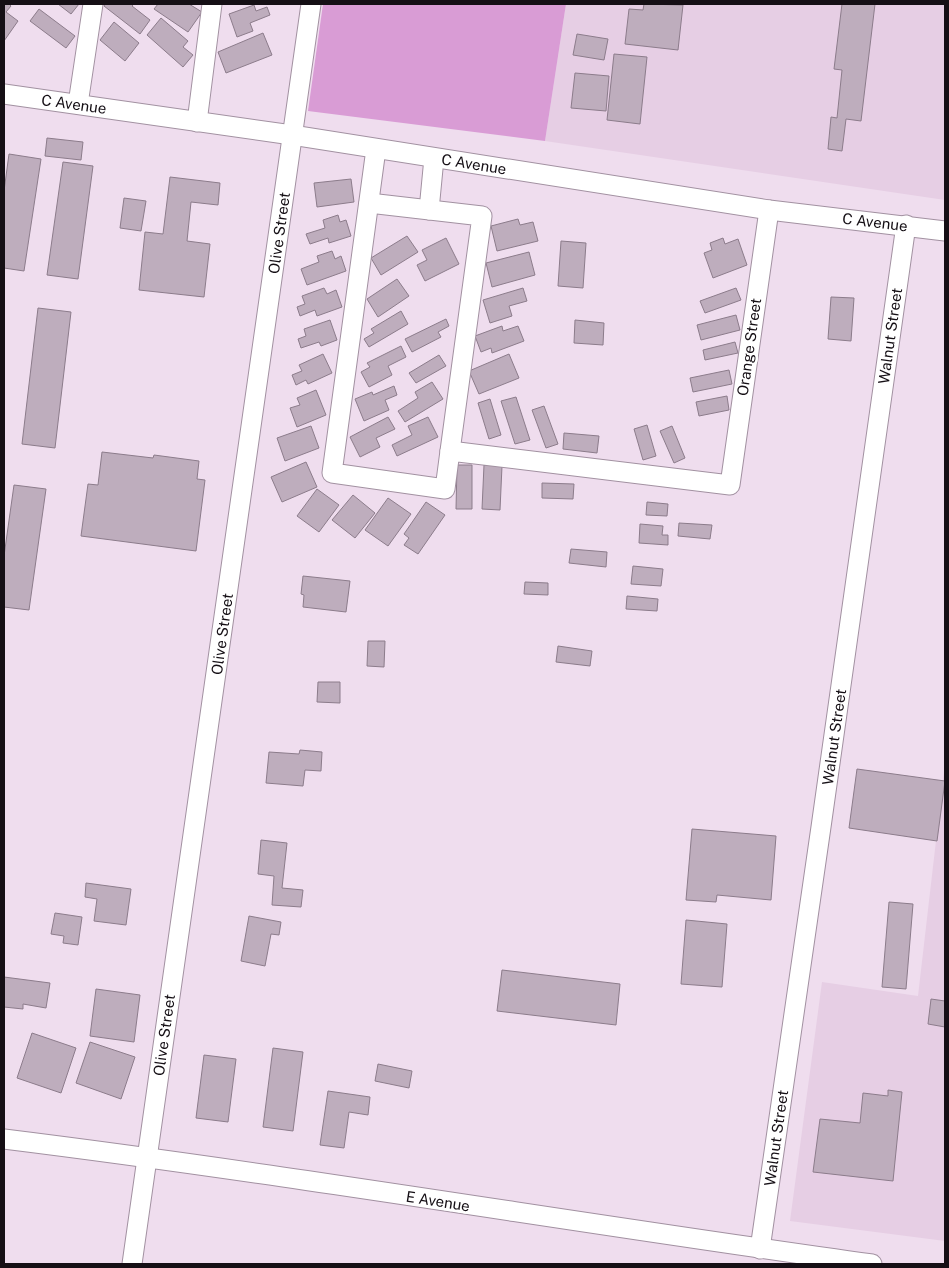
<svg xmlns="http://www.w3.org/2000/svg" width="949" height="1268" viewBox="0 0 949 1268" font-family="'Public Sans',sans-serif">
<style>
.built{fill:#e6cee4}
.green{fill:#d99cd5}
.building{fill:#beadbd;stroke:#8c7c8b}
.lines{fill:none;stroke-linecap:round;stroke-linejoin:round}
.minor-casing{stroke:#a291a1;stroke-width:21}
.minor{stroke:#fff;stroke-width:19}
.labels{text-anchor:middle;dominant-baseline:central;stroke-width:5;stroke-linejoin:round;paint-order:stroke}
.street-label{font-size:15px;fill:#150f15;stroke:#fff}
</style>
<rect width="100%" height="100%" fill="#efddee"/>
<g class="built">
<polygon points="566,4 945,4 945,200 545,141"/>
<polygon points="945,763 945,1241 790,1221 822,982 918,996"/>
</g>
<polygon class="green" points="323,4 566,4 545,141 308,111"/>
<g class="building">
<polygon points="4,4 9,4 11,6 6,12 18,21 4,41"/>
<polygon points="58,4 79,4 71,14"/>
<polygon points="105,4 134,4 132,6 150,20 140,34 104,6"/>
<polygon points="158,4 189,4 202,12 188,32 154,9"/>
<polygon points="644,4 683,5 678,50 625,44 629,9 643,10"/>
<polygon points="842,4 875,4 861,121 846,119 842,151 828,149 831,117 837,118 842,70 834,69"/>
<polygon points="254,5 256,11 267,7 270,15 250,23 253,31 237,37 229,14"/>
<polygon points="39,9 75,36 66,48 30,21"/>
<polygon points="161,18 188,41 183,47 193,55 183,67 147,35"/>
<polygon points="114,22 139,43 125,61 100,40"/>
<polygon points="263,33 272,55 226,73 218,52"/>
<polygon points="577,34 608,39 604,60 573,55"/>
<polygon points="614,54 647,57 640,124 607,120"/>
<polygon points="575,73 609,76 606,111 571,108"/>
<polygon points="47,138 83,142 81,160 45,156"/>
<polygon points="9,154 41,159 24,271 4,268 4,191"/>
<polygon points="63,162 93,166 78,279 47,275"/>
<polygon points="170,177 220,183 218,205 191,202 187,241 210,244 204,297 139,290 145,232 163,234"/>
<polygon points="351,179 354,202 317,207 314,183"/>
<polygon points="124,198 146,201 141,231 120,228"/>
<polygon points="338,215 340,222 346,220 351,236 329,243 328,238 310,244 306,234 325,228 323,220"/>
<polygon points="518,219 520,225 533,222 538,241 497,251 491,226"/>
<polygon points="407,236 418,252 381,275 371,258"/>
<polygon points="446,238 459,264 425,281 417,265 427,260 422,250"/>
<polygon points="723,238 725,244 738,239 747,265 713,278 704,253 712,250 710,243"/>
<polygon points="561,241 586,243 583,288 558,286"/>
<polygon points="332,251 335,259 341,256 346,271 307,285 301,269 319,262 317,256"/>
<polygon points="529,252 535,275 492,287 486,263"/>
<polygon points="397,279 409,296 378,317 367,299"/>
<polygon points="324,288 327,294 336,290 342,307 317,316 315,310 300,316 297,307 305,304 302,296"/>
<polygon points="523,288 527,301 509,306 512,316 490,323 483,300"/>
<polygon points="736,288 741,300 705,313 700,301"/>
<polygon points="831,297 854,298 851,341 828,339"/>
<polygon points="38,308 71,312 55,448 22,444"/>
<polygon points="401,311 408,324 369,347 364,339 374,333 371,329"/>
<polygon points="736,315 740,330 701,340 697,325"/>
<polygon points="446,319 449,326 438,332 441,337 412,352 405,339"/>
<polygon points="330,320 337,340 321,346 319,342 301,348 298,339 306,336 304,329"/>
<polygon points="575,320 604,323 603,345 574,343"/>
<polygon points="502,326 503,331 518,326 524,341 492,353 491,348 481,352 475,336"/>
<polygon points="735,342 738,353 705,360 703,350"/>
<polygon points="401,346 406,357 388,366 392,375 369,387 361,372 370,367 367,363"/>
<polygon points="323,354 332,373 308,384 306,380 296,385 292,375 302,371 299,365"/>
<polygon points="509,354 519,378 479,394 469,371"/>
<polygon points="439,355 446,366 416,383 409,373"/>
<polygon points="729,370 732,384 693,392 690,378"/>
<polygon points="432,382 443,399 405,422 398,411 418,398 415,392"/>
<polygon points="394,386 397,395 385,400 389,410 364,421 355,399 372,392 373,395"/>
<polygon points="316,390 326,415 297,427 290,408 300,405 297,398"/>
<polygon points="727,396 729,410 699,416 696,402"/>
<polygon points="516,397 530,440 515,444 501,401"/>
<polygon points="490,399 501,435 489,439 478,403"/>
<polygon points="544,406 558,444 546,448 532,410"/>
<polygon points="388,417 395,429 376,438 380,447 360,457 350,437"/>
<polygon points="428,417 438,437 397,456 392,445 412,435 408,426"/>
<polygon points="647,425 656,456 643,460 634,429"/>
<polygon points="311,426 319,448 285,461 277,438"/>
<polygon points="672,426 685,458 674,463 660,431"/>
<polygon points="564,433 599,436 597,453 563,449"/>
<polygon points="102,452 153,458 154,455 199,461 197,479 205,480 196,551 81,536 88,484 98,485"/>
<polygon points="306,462 317,487 282,502 271,477"/>
<polygon points="457,465 472,465 472,509 456,509"/>
<polygon points="484,465 502,466 500,510 482,509"/>
<polygon points="542,483 574,484 573,499 542,498"/>
<polygon points="14,485 46,489 29,610 4,607 4,556"/>
<polygon points="317,489 339,505 319,532 297,516"/>
<polygon points="353,495 375,513 355,538 332,520"/>
<polygon points="388,498 411,514 388,546 365,530"/>
<polygon points="426,502 445,515 418,554 404,545 409,538 404,534"/>
<polygon points="647,502 668,504 667,516 646,515"/>
<polygon points="679,523 712,525 710,539 678,536"/>
<polygon points="640,524 663,526 662,535 668,535 668,545 639,543"/>
<polygon points="571,549 607,552 606,567 569,563"/>
<polygon points="633,566 663,569 661,586 631,584"/>
<polygon points="303,576 350,581 346,612 303,607 304,595 301,594"/>
<polygon points="525,582 548,583 548,595 524,594"/>
<polygon points="627,596 658,599 657,611 626,609"/>
<polygon points="368,641 385,641 384,667 367,666"/>
<polygon points="558,646 592,651 590,666 556,662"/>
<polygon points="318,682 340,682 340,703 317,702"/>
<polygon points="300,750 322,752 321,771 305,770 303,786 266,783 269,752 299,754"/>
<polygon points="857,769 945,781 937,841 849,828"/>
<polygon points="692,829 776,836 771,900 717,895 716,902 686,900"/>
<polygon points="261,840 287,843 282,888 303,890 301,907 272,905 274,876 258,874"/>
<polygon points="86,883 131,889 126,925 94,921 97,899 85,897"/>
<polygon points="889,902 913,904 906,989 882,987"/>
<polygon points="55,913 82,917 78,945 63,943 64,936 51,934"/>
<polygon points="249,916 281,922 279,935 271,934 265,966 241,961"/>
<polygon points="686,920 727,924 722,987 681,984"/>
<polygon points="502,970 620,984 616,1025 497,1011"/>
<polygon points="4,977 50,983 46,1008 23,1004 23,1009 4,1007"/>
<polygon points="96,989 140,995 134,1042 90,1036"/>
<polygon points="931,999 945,1001 945,1027 928,1024"/>
<polygon points="32,1033 76,1048 61,1093 17,1078"/>
<polygon points="90,1042 135,1057 121,1099 76,1083"/>
<polygon points="273,1048 303,1052 293,1131 263,1127"/>
<polygon points="204,1055 236,1059 228,1122 196,1118"/>
<polygon points="378,1064 412,1071 409,1088 375,1081"/>
<polygon points="888,1090 902,1092 893,1181 813,1172 820,1119 860,1123 863,1093 888,1096"/>
<polygon points="328,1091 370,1097 368,1115 349,1112 344,1148 320,1145"/>
</g>
<g class="lines">
<g class="minor-casing">
<g id="minor">
<polyline points="4,94 292,135 769,210 945,231"/>
<polyline points="78,104 93,4"/>
<polyline points="197,122 212,4"/>
<polyline points="376,149 332,473 445,489 450,451 730,485 769,210"/>
<polyline points="369,203 482,216 450,451"/>
<polyline points="429,210 434,158"/>
<path d="M4,1139C294,1175 582,1224 872,1264"/>
<polyline points="760,1249 821,827 906,225"/>
<polyline points="132,1264 311,4"/>
</g>
</g>
<use href="#minor" class="minor"/>
</g>
<g class="labels">
<g class="street-label">
<text transform="translate(74 104) rotate(8)">C Avenue</text>
<text transform="translate(474 164) rotate(9)">C Avenue</text>
<text transform="translate(875 222) rotate(7)">C Avenue</text>
<text transform="translate(279 233) rotate(-82)">Olive Street</text>
<text transform="translate(890 336) rotate(-82)">Walnut Street</text>
<text transform="translate(749 347) rotate(-82)">Orange Street</text>
<text transform="translate(222 634) rotate(-82)">Olive Street</text>
<text transform="translate(834 737) rotate(-82)">Walnut Street</text>
<text transform="translate(164 1035) rotate(-82)">Olive Street</text>
<text transform="translate(776 1138) rotate(-82)">Walnut Street</text>
<text transform="translate(438 1201) rotate(9)">E Avenue</text>
</g>
</g>
<rect width="949" height="1268" fill="none" stroke="#150f15" stroke-width="10"/>
</svg>
